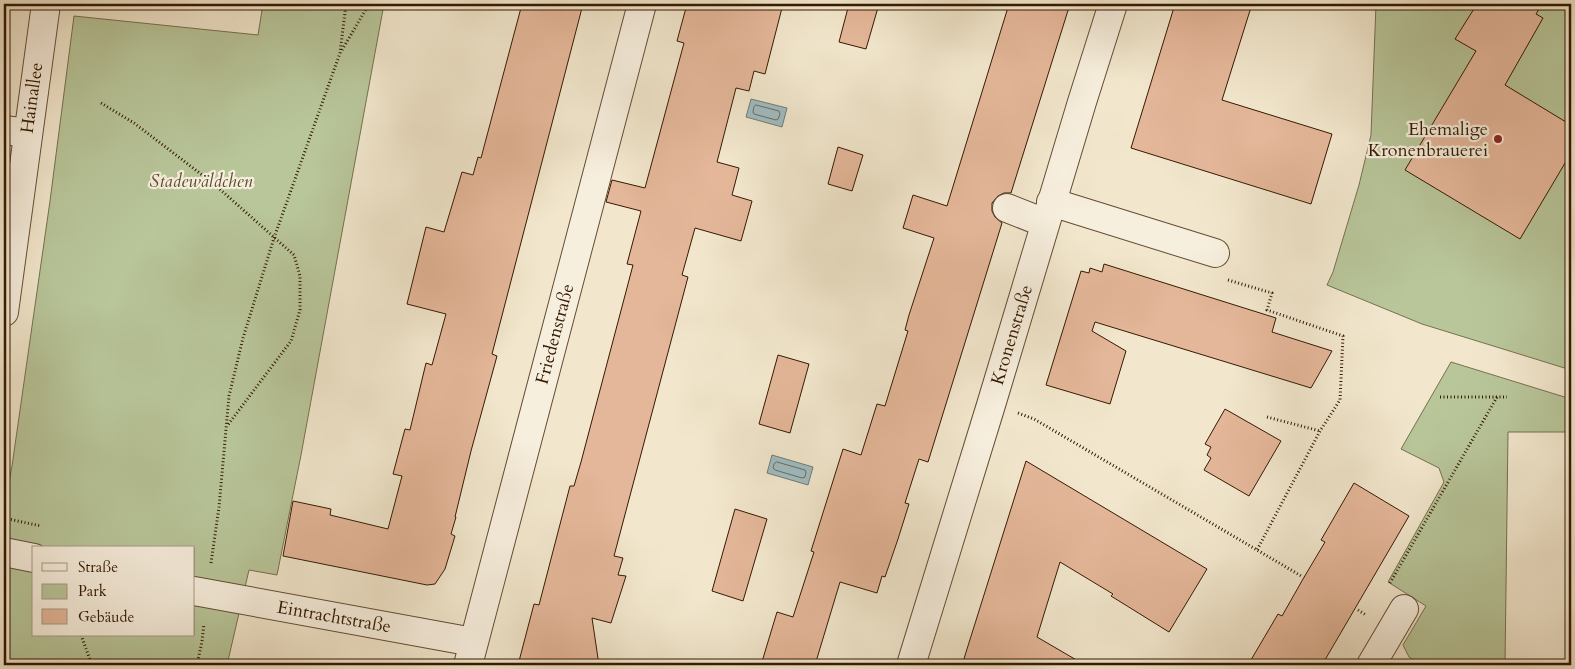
<svg xmlns="http://www.w3.org/2000/svg" width="1575" height="669" viewBox="0 0 1575 669" font-family="Cardo,serif">
<style>
.green{fill:#b8c69a;stroke:#76704e;fill-rule:evenodd}
.water{fill:#9fbdc2;stroke:#747b75}
.lines{fill:none;stroke-linecap:round;stroke-linejoin:round}
.shore{stroke:#6a6b62;stroke-width:1}
.building{fill:#e5b79a;stroke:#341901}
.minor-casing{stroke:#644c34;stroke-width:30}
.path{stroke:#341901;stroke-width:3;stroke-dasharray:1 2.5;stroke-linecap:butt}
.minor{stroke:#f7efde;stroke-width:28}
.poi-dot{fill:#8f2418;stroke:#f7efde;stroke-width:2}
.labels{text-anchor:middle;dominant-baseline:central;stroke-width:4.5;stroke-linejoin:round;paint-order:stroke}
.street-label{font-size:18px;fill:#341901;stroke:#f7efde}
.poi-label{font-size:18px;fill:#341901;stroke:#f7efde;text-anchor:end}
.park-label{font-size:18px;font-style:italic;fill:#5c4d2f;stroke:#f7efde}
</style>
<rect width="100%" height="100%" fill="#f2e7cd"/>
<filter id="stains"><feTurbulence type="fractalNoise" baseFrequency=".004" numOctaves="4"/><feColorMatrix values="0 0 0 0 .2 0 0 0 0 .09 0 0 0 0 .02 0 0 0 .5 -.17"/></filter>
<radialGradient id="worn" r=".72"><stop offset=".6" stop-color="#630" stop-opacity="0"/><stop offset="1" stop-color="#630" stop-opacity=".3"/></radialGradient>
<g class="green">
<path d="M263,4H384L301,455L277,575L249,570L227,665H4V509L12,466L50,201L74,16L258,35ZM34,548H194V635H34Z"/>
<polygon points="1376,4 1571,4 1571,370 1422,324 1327,285 1333,272 1359,185 1371,135"/>
<polygon points="1451,362 1571,399 1571,432 1508,432 1505,665 1422,665 1409,657 1403,645 1426,606 1388,582 1444,482 1439,468 1401,449"/>
</g>
<g class="water">
<polygon points="751,99 787,108 782,127 746,117"/>
<polygon points="772,455 813,467 808,485 767,473"/>
</g>
<g class="lines">
<g class="shore">
<polygon points="756,105 779,111 780,114 778,119 776,120 754,114 753,112 754,107"/>
<polygon points="777,462 805,470 806,472 805,477 802,478 775,470 773,468 774,464"/>
</g>
</g>
<g class="building">
<polygon points="522,4 583,4 492,354 497,356 471,451 455,517 456,517 451,534 455,536 445,569 435,584 427,585 283,556 293,501 331,509 330,515 388,529 402,476 393,474 405,429 410,430 426,363 432,365 446,314 407,304 426,227 444,232 462,172 473,175 478,157 481,158"/>
<polygon points="687,4 783,4 765,74 754,71 749,91 736,88 717,162 739,168 732,195 752,201 741,241 695,228 682,275 688,277 614,556 623,558 618,575 626,576 611,623 592,618 599,665 518,665 534,604 539,605 570,486 574,486 581,462 633,265 627,264 641,211 606,202 612,180 645,188 684,43 677,41"/>
<polygon points="849,4 879,4 866,49 839,42"/>
<polygon points="1009,4 1070,4 1011,193 1004,193 998,196 992,203 992,211 995,217 1002,223 928,462 919,459 905,503 909,504 898,539 885,577 882,576 877,593 840,582 815,665 761,665 777,612 793,617 814,552 811,551 843,449 861,455 877,404 885,406 908,331 905,330 909,315 934,238 903,228 913,195 947,206"/>
<polygon points="1175,4 1252,4 1222,100 1332,134 1311,204 1131,148"/>
<polygon points="1477,4 1542,4 1536,14 1543,18 1505,85 1571,125 1571,153 1520,239 1405,170 1476,51 1455,39"/>
<polygon points="838,147 863,155 852,191 828,184"/>
<polygon points="1104,264 1276,318 1272,332 1332,351 1311,388 1095,322 1092,331 1126,351 1110,404 1046,385 1081,271 1089,273 1090,268 1102,272"/>
<polygon points="778,355 809,364 790,433 759,424"/>
<polygon points="1225,409 1281,441 1249,496 1204,470 1211,458 1207,455 1211,447 1205,444"/>
<polygon points="1026,461 1207,569 1169,632 1111,596 1113,594 1060,562 1037,637 1085,665 962,665"/>
<polygon points="1354,483 1409,516 1322,665 1248,665 1278,614 1282,616 1303,579 1325,542 1321,540"/>
<polygon points="735,509 767,519 743,601 712,591"/>
</g>
<g class="lines">
<g class="minor-casing">
<g id="minor">
<polyline points="4,130 28,133"/>
<polyline points="1051,202 1215,253"/>
<polyline points="1007,208 1045,223"/>
<polyline points="4,312 46,4"/>
<polyline points="4,552 34,558"/>
<polyline points="194,591 473,642"/>
<polyline points="468,665 642,4"/>
<polyline points="911,665 991,405 1082,102 1113,4"/>
<polyline points="1371,665 1404,609"/>
</g>
</g>
<g class="path">
<polyline points="342,50 369,4"/>
<polyline points="101,103 134,123 214,184 294,255 300,276 300,310 291,341 227,426"/>
<polyline points="1228,280 1272,293 1267,310 1343,336 1340,400 1320,431 1257,550"/>
<polyline points="1440,397 1507,397"/>
<polyline points="1018,413 1034,419 1303,577"/>
<polyline points="1267,417 1320,431"/>
<polyline points="4,518 41,526"/>
<polyline points="211,563 219,507 229,396 243,338 274,238 340,53 346,4"/>
<polyline points="1390,583 1497,397"/>
<polyline points="1358,610 1366,615"/>
<polyline points="81,635 92,665"/>
<polyline points="197,665 202,641 204,624"/>
</g>
<use href="#minor" class="minor"/>
</g>
<circle class="poi-dot" cx="1498" cy="139" r="5"/>
<g class="labels">
<g class="street-label">
<text transform="translate(32 98) rotate(-82)">Hainallee</text>
<text transform="translate(555 334) rotate(-75)">Friedenstraße</text>
<text transform="translate(1012 335) rotate(-73)">Kronenstraße</text>
<text transform="translate(334 617) rotate(10)">Eintrachtstraße</text>
</g>
<g class="poi-label">
<text x="1488" y="129">Ehemalige<tspan x="1488" dy="21">Kronenbrauerei</tspan></text>
</g>
<g class="park-label">
<text x="201" y="181">Stadewäldchen</text>
</g>
</g>
<rect width="1575" height="669" fill="none" stroke="#f2e7cd" stroke-width="20"/>
<rect x="5" y="5" width="1565" height="659" fill="none" stroke="#341901" stroke-width="2.5"/>
<rect x="10" y="10" width="1555" height="649" fill="none" stroke="#341901"/>
<rect x="32" y="546" width="162" height="90" fill="#f7efde" stroke="#a99986"/>
<rect x="42" y="563" width="25" height="8" fill="#f7efde" stroke="#a99986"/>
<text x="78" y="572" font-size="15" fill="#341901">Straße</text>
<rect x="42" y="584" width="25" height="15" fill="#b8c69a" stroke="#a99986"/>
<text x="78" y="596" font-size="15" fill="#341901">Park</text>
<rect x="42" y="609" width="25" height="15" fill="#e5b79a" stroke="#a99986"/>
<text x="78" y="622" font-size="15" fill="#341901">Gebäude</text>
<rect width="100%" height="100%" filter="url(#stains)"/>
<rect width="100%" height="100%" fill="url(#worn)"/>
</svg>
